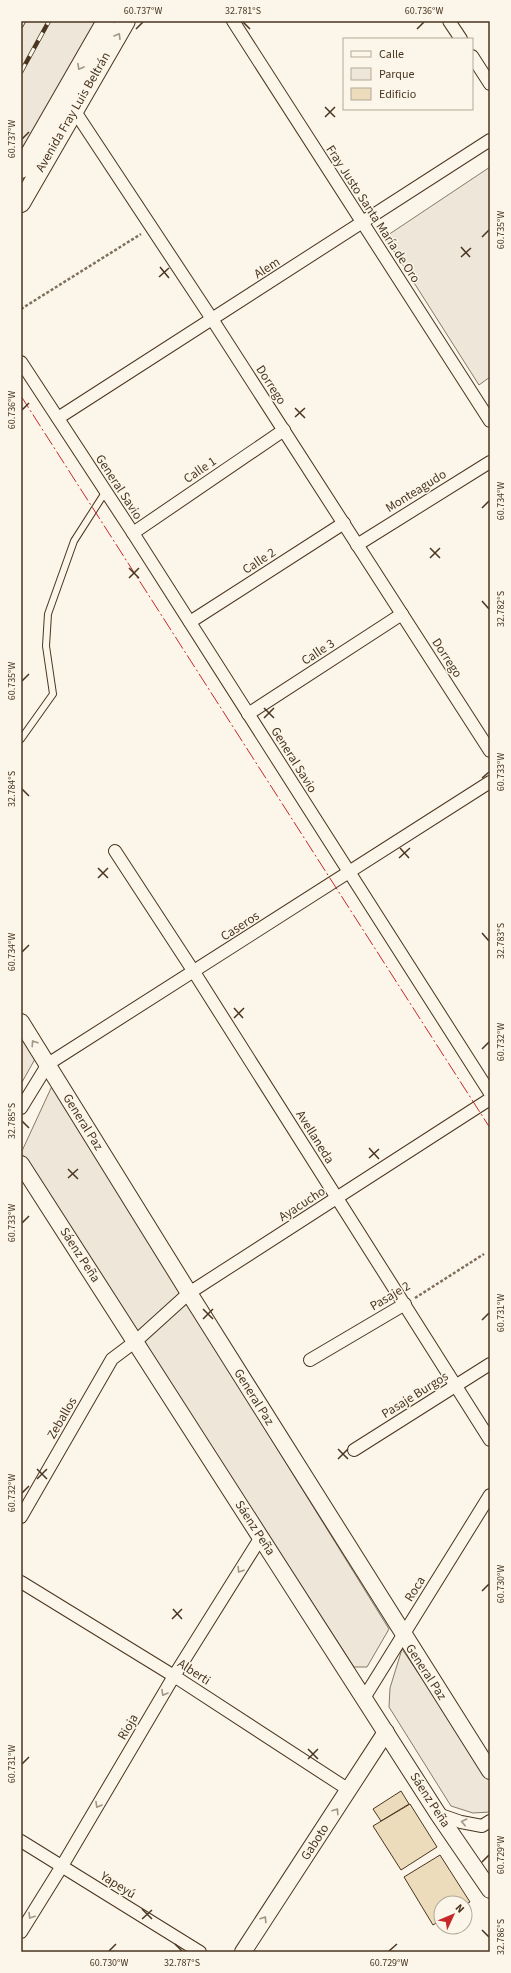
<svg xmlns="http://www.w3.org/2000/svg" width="511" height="1973" viewBox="0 0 511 1973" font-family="'Source Sans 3',sans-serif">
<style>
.green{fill:#ede6d9;stroke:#887966}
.building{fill:#ecdcbc;stroke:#4a3520}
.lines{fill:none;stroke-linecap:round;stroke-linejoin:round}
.service-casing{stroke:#4a3520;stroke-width:8}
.minor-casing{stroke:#4a3520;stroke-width:14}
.tertiary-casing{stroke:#4a3520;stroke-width:18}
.secondary-casing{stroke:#4a3520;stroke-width:20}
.path{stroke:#7f6f5c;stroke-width:2.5;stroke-dasharray:3 2;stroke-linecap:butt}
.service{stroke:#fbf6e9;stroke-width:6}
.minor{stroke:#fbf6e9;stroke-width:12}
.tertiary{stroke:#fbf6e9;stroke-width:16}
.secondary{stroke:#fbf6e9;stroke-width:18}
.rail-casing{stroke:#4a3520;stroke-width:4.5}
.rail{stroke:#fbf6e9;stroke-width:3;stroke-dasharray:9;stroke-linecap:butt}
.power{stroke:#c62828;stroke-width:1;stroke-dasharray:14 3 2 3;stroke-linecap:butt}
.oneway{stroke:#a29684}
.ticks{fill:none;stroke:#4a3520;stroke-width:1.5}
.labels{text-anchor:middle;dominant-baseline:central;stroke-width:3;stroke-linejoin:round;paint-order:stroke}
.street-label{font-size:13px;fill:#4a3520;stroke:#fbf6e9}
.neatline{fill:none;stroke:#4a3520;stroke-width:1.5}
.ticks-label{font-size:10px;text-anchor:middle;fill:#4a3520}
</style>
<rect width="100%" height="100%" fill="#fbf6e9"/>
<g class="green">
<polygon points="21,21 106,21 21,169"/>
<polygon points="490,167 490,377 479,385 385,237"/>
<polygon points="21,1035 35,1059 21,1084"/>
<polygon points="52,1086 389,1629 367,1667 354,1667 21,1153"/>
<polygon points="402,1649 490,1779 490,1812 473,1813 451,1806 389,1707 390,1688"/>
</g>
<g class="building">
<polygon points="401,1791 409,1804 381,1821 373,1809"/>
<polygon points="410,1804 437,1847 401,1870 373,1826"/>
<polygon points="440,1855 470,1902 465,1905 465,1903 441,1903 441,1920 433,1925 404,1877"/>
</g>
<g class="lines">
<g class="service-casing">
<polyline id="service" points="21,739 53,694 46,646 48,614 74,541 106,491"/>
</g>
<g class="minor-casing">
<g id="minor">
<polyline points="233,21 490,421"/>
<polyline points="449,21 461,39"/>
<polyline points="472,56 490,84"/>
<polyline points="70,108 74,110 212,319 490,751"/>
<polyline points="21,362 133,533 490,1093"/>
<polyline points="58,418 490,140"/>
<polyline points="133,533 284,430"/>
<polyline points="357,545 490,462"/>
<polyline points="190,622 344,523"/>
<polyline points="248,714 402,614"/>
<polyline points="115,851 194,972 490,1440"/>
<polyline points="21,1108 48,1064 490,782"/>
<polyline points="310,1360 405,1304"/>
<polyline points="354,1450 490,1364"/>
<polyline points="21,1517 112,1359 136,1341 189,1293 490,1099"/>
<polyline points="21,1582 174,1676 349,1790"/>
<polyline points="364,1698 490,1495"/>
<polyline points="438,1814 461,1822 482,1826 490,1821"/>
<polyline points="21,1841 200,1952"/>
<polyline points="21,1932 62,1866 174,1676 261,1537"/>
</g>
</g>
<g class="tertiary-casing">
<g id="tertiary">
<polyline points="21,1022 189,1293 490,1771"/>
<polyline points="21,1164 438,1814 490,1890"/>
<polyline points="243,1952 386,1732"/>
</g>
</g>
<g class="secondary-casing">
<g id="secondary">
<polyline points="21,169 106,21"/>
<polyline points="21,203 126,21"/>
</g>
</g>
<g class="path">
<polyline points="21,309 141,234"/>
<polyline points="415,1298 484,1254"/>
</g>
<use href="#service" class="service"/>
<use href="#minor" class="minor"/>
<use href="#tertiary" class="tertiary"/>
<use href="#secondary" class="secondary"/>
<g class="rail-casing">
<g id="rail">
<polyline points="21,26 24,21"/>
<polyline points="21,72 49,21"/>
</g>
</g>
<use href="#rail" class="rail"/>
<polyline class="power" points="21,396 490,1128"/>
</g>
<defs><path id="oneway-chevron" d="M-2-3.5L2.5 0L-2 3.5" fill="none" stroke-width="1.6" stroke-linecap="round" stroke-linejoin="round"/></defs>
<g class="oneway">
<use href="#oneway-chevron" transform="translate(118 36) rotate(-59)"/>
<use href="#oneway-chevron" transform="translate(80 67) rotate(119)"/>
<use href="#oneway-chevron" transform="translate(34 1043) rotate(-123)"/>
<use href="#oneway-chevron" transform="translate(240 1570) rotate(122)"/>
<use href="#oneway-chevron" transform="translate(164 1693) rotate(120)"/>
<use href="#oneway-chevron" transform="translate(98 1805) rotate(120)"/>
<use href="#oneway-chevron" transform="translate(336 1811) rotate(-57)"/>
<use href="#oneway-chevron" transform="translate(464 1822) rotate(-167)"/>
<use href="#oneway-chevron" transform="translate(31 1916) rotate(122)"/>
<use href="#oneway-chevron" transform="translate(264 1919) rotate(-57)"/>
</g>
<path class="ticks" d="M243,22L250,29M136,29L143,22M417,29L424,22M325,107L335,117M325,117L335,107M22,139L29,132M482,237L489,230M461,247L470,257M461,257L471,248M160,267L169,278M159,277L169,268M295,408L305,418M22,410L29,403M295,417L305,408M482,508L489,501M430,548L440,558M430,558L440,548M129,568L139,578M129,578L139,568M482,601L489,609M22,681L29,674M264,708L274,718M264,718L274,708M482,778L489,772M22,789L29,796M400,848L409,858M399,858L410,848M98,868L108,878M98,878L108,868M482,933L489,941M22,952L29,945M234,1008L243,1018M234,1018L244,1008M482,1049L489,1042M22,1121L29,1128M369,1148L379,1159M369,1158L379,1149M68,1169L78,1179M68,1178L78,1169M22,1223L29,1216M203,1309L213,1319M203,1319L213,1309M482,1320L489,1313M338,1449L348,1459M338,1459L348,1449M37,1469L47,1479M37,1479L47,1469M22,1493L29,1486M482,1591L489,1584M173,1609L182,1619M172,1619L182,1609M308,1749L318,1759M308,1759L318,1749M22,1764L29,1757M482,1862L489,1855M142,1909L152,1919M142,1919L152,1910M482,1930L489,1937M175,1944L182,1951M109,1951L116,1944M389,1951L397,1944"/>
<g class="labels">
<g class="street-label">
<text transform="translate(73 112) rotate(-60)">Avenida Fray Luis Beltrán</text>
<text transform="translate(373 214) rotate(57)">Fray Justo Santa María de Oro</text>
<text transform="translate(267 268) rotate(-33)">Alem</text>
<text transform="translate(271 385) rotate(57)">Dorrego</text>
<text transform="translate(200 470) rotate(-34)">Calle 1</text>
<text transform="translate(119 487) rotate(57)">General Savio</text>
<text transform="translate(416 491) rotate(-32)">Monteagudo</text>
<text transform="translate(259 561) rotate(-33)">Calle 2</text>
<text transform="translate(318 652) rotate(-33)">Calle 3</text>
<text transform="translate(447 658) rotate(57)">Dorrego</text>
<text transform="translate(294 760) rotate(58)">General Savio</text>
<text transform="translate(240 926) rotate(-33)">Caseros</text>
<text transform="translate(83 1122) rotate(58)">General Paz</text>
<text transform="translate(315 1137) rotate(58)">Avellaneda</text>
<text transform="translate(302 1204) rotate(-33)">Ayacucho</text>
<text transform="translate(80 1255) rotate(57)">Sáenz Peña</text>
<text transform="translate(390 1296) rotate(-31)">Pasaje 2</text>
<text transform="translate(415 1395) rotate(-32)">Pasaje Burgos</text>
<text transform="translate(254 1397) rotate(58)">General Paz</text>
<text transform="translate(62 1418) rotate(-60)">Zeballos</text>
<text transform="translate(255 1528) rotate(57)">Sáenz Peña</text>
<text transform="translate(415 1589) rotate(-58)">Roca</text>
<text transform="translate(194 1672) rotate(33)">Alberti</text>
<text transform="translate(426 1672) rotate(57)">General Paz</text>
<text transform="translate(128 1727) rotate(-60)">Rioja</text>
<text transform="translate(430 1800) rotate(57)">Sáenz Peña</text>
<text transform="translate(315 1842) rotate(-57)">Gaboto</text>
<text transform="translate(118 1885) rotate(32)">Yapeyú</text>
</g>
</g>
<rect width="511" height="1973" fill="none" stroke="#fbf6e9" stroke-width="44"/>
<rect x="343" y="38" width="130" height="72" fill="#fbf6e9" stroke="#b4a999"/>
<rect x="351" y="51" width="20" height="6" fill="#fbf6e9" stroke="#b4a999"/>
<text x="379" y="58" font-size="12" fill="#4a3520">Calle</text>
<rect x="351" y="68" width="20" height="12" fill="#ede6d9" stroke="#b4a999"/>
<text x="379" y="78" font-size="12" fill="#4a3520">Parque</text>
<rect x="351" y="88" width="20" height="12" fill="#ecdcbc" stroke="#b4a999"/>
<text x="379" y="98" font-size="12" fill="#4a3520">Edificio</text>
<g transform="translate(453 1915) rotate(46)"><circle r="19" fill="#fbf6e9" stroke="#b4a999"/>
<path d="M0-3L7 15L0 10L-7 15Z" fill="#c62828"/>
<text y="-6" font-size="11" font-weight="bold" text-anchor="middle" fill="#4a3520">N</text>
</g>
<rect x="22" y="22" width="467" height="1929" class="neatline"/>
<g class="ticks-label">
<text x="143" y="14">60.737°W</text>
<text x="243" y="14">32.781°S</text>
<text x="424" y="14">60.736°W</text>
<text transform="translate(11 139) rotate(-90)" y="4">60.737°W</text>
<text transform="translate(500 230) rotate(-90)" y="4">60.735°W</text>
<text transform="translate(11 410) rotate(-90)" y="4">60.736°W</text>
<text transform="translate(500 501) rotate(-90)" y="4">60.734°W</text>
<text transform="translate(500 609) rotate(-90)" y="4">32.782°S</text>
<text transform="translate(11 681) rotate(-90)" y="4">60.735°W</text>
<text transform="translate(500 772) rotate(-90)" y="4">60.733°W</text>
<text transform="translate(11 789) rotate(-90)" y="4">32.784°S</text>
<text transform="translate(500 941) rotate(-90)" y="4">32.783°S</text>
<text transform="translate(11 952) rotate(-90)" y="4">60.734°W</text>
<text transform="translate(500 1042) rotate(-90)" y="4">60.732°W</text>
<text transform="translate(11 1121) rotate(-90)" y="4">32.785°S</text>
<text transform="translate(11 1223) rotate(-90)" y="4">60.733°W</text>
<text transform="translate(500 1313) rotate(-90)" y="4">60.731°W</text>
<text transform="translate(11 1493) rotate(-90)" y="4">60.732°W</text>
<text transform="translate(500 1584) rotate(-90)" y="4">60.730°W</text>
<text transform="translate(11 1764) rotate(-90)" y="4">60.731°W</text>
<text transform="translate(500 1855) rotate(-90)" y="4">60.729°W</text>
<text transform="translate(500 1937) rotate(-90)" y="4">32.786°S</text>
<text x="109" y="1966">60.730°W</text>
<text x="182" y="1966">32.787°S</text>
<text x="389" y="1966">60.729°W</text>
</g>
</svg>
